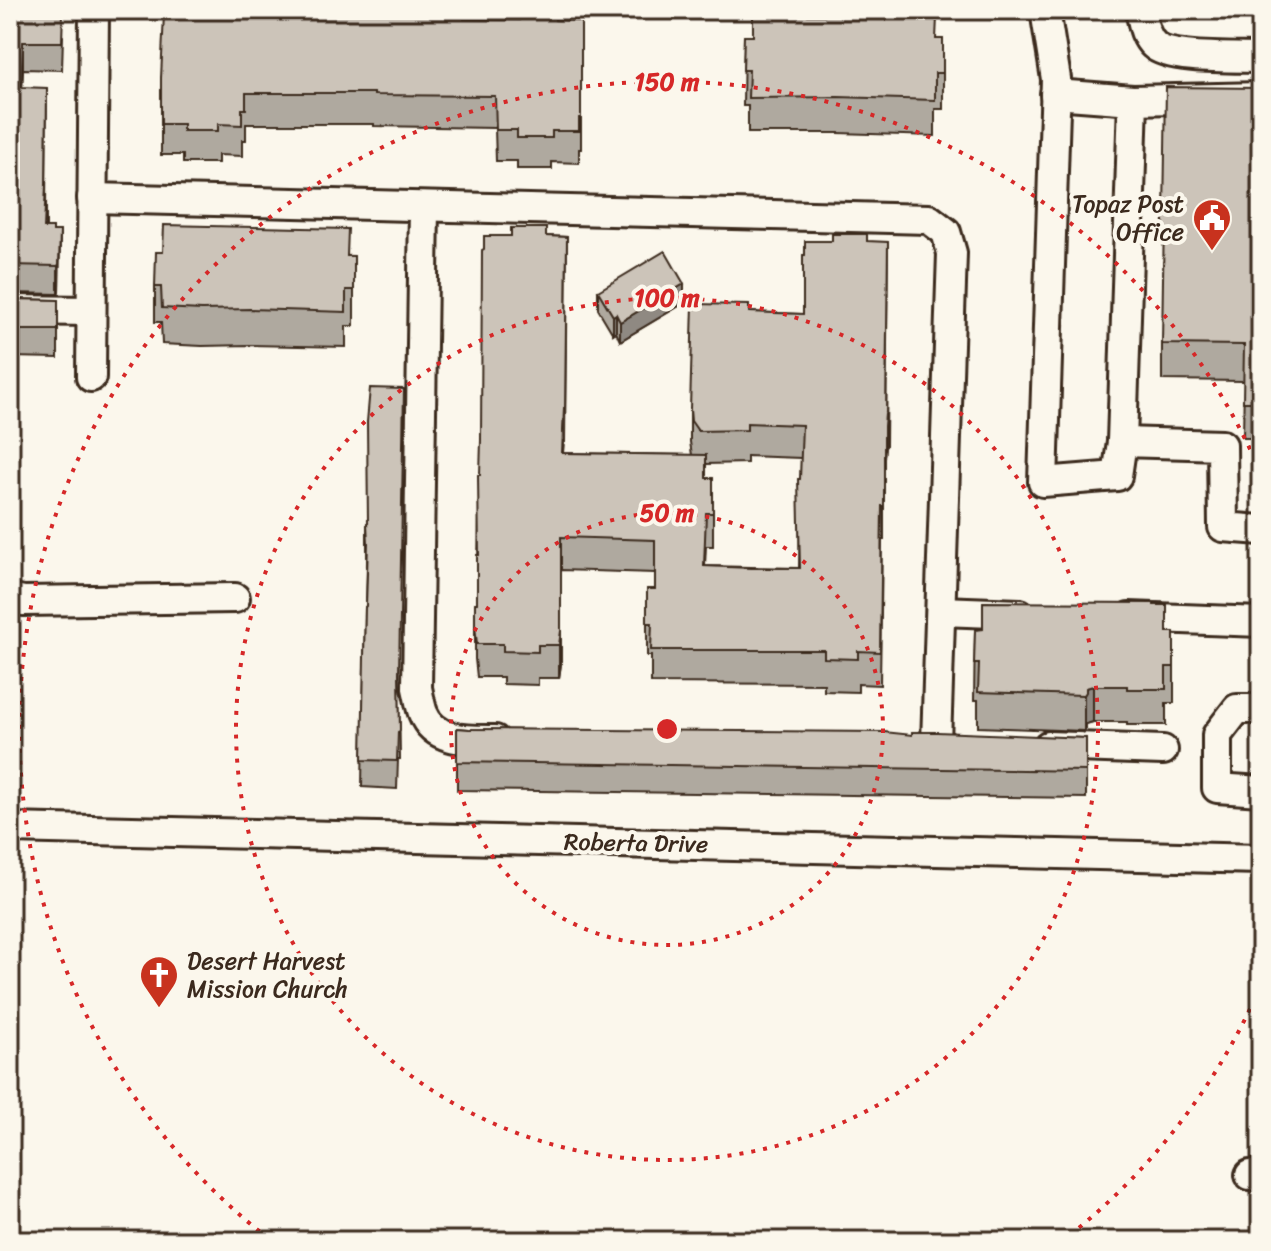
<svg xmlns="http://www.w3.org/2000/svg" width="1271" height="1251" viewBox="0 0 1271 1251" font-family="Sriracha,sans-serif">
<style>
.lines{fill:none;stroke-linecap:round;stroke-linejoin:round}
.minor-casing{stroke:#3b2a1e;stroke-width:34}
.minor{stroke:#fbf7ec;stroke-width:28}
.wall{fill:#afa99f;stroke:#3b2a1e;stroke-width:2;fill-rule:evenodd}
.shaded-wall{fill:#8f8982;stroke:#3b2a1e;stroke-width:2}
.building{fill:#ccc4b9;stroke:#3b2a1e;stroke-width:2}
.ring{fill:none;stroke:#d62828;stroke-width:4;stroke-dasharray:4 8}
.labels{text-anchor:middle;dominant-baseline:central;stroke-width:8;stroke-linejoin:round;paint-order:stroke}
.poi-label{font-size:24px;fill:#3b2a1e;stroke:#fbf7ec;text-anchor:end}
.street-label{font-size:24px;fill:#3b2a1e;stroke:#fbf7ec}
.centre{fill:#d62828;stroke:#fbf7ec;stroke-width:4}
.ring-label{font-size:24px;text-anchor:middle;font-weight:bold;fill:#d62828;stroke:#fbf7ec;stroke-width:8;stroke-linejoin:round;paint-order:stroke}
</style>
<rect width="100%" height="100%" fill="#fbf7ec"/>
<filter id="ink" filterUnits="userSpaceOnUse"><feTurbulence type="fractalNoise" baseFrequency=".0125" numOctaves="2"/><feDisplacementMap in="SourceGraphic" scale="16" xChannelSelector="R" yChannelSelector="G"/><feConvolveMatrix kernelMatrix="1 2 1 2 8 2 1 2 1" color-interpolation-filters="sRGB"/></filter>
<g filter="url(#ink)">
<g class="lines">
<g class="minor-casing">
<g id="minor">
<polyline points="1045,10 1056,79 1043,482 1117,476 1122,442 1133,100 1261,97"/>
<path d="M1140,10C1143,22 1144,36 1154,45C1169,60 1238,57 1261,58"/>
<polyline points="1055,94 1133,100"/>
<polyline points="92,198 929,219 946,232 952,253 936,743"/>
<path d="M424,207L417,688C419,696 420,705 423,713C434,742 468,740 495,740"/>
<polyline points="10,310 91,311"/>
<polyline points="91,377 94,10"/>
<polyline points="1122,442 1222,445 1223,527 1261,530"/>
<polyline points="10,598 23,601 235,598"/>
<polyline points="941,611 1020,614"/>
<polyline points="1129,617 1261,622"/>
<polyline points="1261,709 1237,709 1217,735 1217,788 1261,791"/>
<polyline points="1048,746 1163,750"/>
<polyline points="10,828 1261,859"/>
<polyline points="1250,1175 1261,1175"/>
</g>
</g>
<use href="#minor" class="minor"/>
</g>
<g class="wall">
<polygon points="10,10 63,36 62,70 23,69 22,87 46,211 46,228 53,231 60,231 59,292 58,294 10,293"/>
<polygon points="369,12 464,19 581,21 581,149 579,149 579,163 552,162 552,169 517,169 517,161 496,161 495,128 374,126 374,124 246,124 246,140 242,140 242,156 218,155 218,163 183,163 183,155 161,155 161,78 184,14 280,16"/>
<polygon points="793,15 937,39 943,39 943,109 935,109 935,136 838,133 748,133 748,106 743,106 744,36 753,36"/>
<polygon points="1261,88 1261,438 1243,438 1244,381 1162,380 1162,344"/>
<path d="M546,236L567,237L565,442H564L563,453L692,455L690,442V409L749,312L803,314L867,241L886,446L885,447L884,456V540H882L880,685L858,684V692L824,691V684L651,683V656H647V589H655V573L561,570V664L559,678H538V685L503,684V677H477L475,659V603H477L480,475ZM747,456L801,458L799,568L705,566L706,546H713V478H706V464L747,463Z"/>
<polygon points="163,252 354,256 354,326 346,326 346,347 250,345 202,346 162,344 161,322 155,322 155,287"/>
<polygon points="598,291 684,303 620,341 616,332 613,334 598,309"/>
<polygon points="10,299 58,300 58,358 10,357"/>
<polygon points="367,523 399,687 400,759 398,759 397,789 362,787 365,607 366,606 367,562"/>
<polygon points="975,630 1174,632 1174,703 1166,703 1166,725 1127,725 1127,722 1093,722 1086,724 1086,728 1084,731 978,727 978,700 974,700"/>
<polygon points="457,728 469,729 1086,738 1086,798 457,790"/>
</g>
<g class="shaded-wall">
<polygon points="23,42 23,69 21,115 21,87"/>
<polygon points="47,88 46,211 44,256"/>
<polygon points="60,231 59,292 58,294 58,266"/>
<polygon points="888,242 886,446 885,447 884,459"/>
<polygon points="684,284 684,303 620,341 620,322"/>
<polygon points="616,314 616,332 613,334 613,316"/>
<polygon points="561,537 561,664 559,678 559,645"/>
<polygon points="1093,686 1093,722 1086,724 1086,728 1084,731 1084,695 1086,688"/>
</g>
<g class="building">
<polygon points="10,10 63,10 62,42 23,42 21,87 47,88 46,184 44,228 53,228 53,231 60,231 59,264 58,266 10,265"/>
<polygon points="185,10 220,10 220,15 280,16 280,10 424,12 424,10 464,13 464,19 519,20 519,12 555,12 555,20 581,21 581,118 579,118 579,131 552,131 552,138 517,138 517,130 496,130 495,96 374,95 374,93 246,93 246,109 242,109 242,125 218,124 218,131 183,131 183,124 161,124 161,78 164,14 184,14"/>
<polygon points="767,14 793,14 793,15 896,15 937,17 936,39 943,39 943,73 935,73 935,100 838,97 748,98 749,70 743,70 744,36 753,36 753,15 767,15"/>
<polygon points="1166,87 1261,88 1261,402 1243,402 1244,345 1162,344"/>
<polygon points="164,225 348,229 347,256 354,256 354,290 346,290 346,312 250,309 202,310 162,308 161,287 155,287 156,252 163,252"/>
<polygon points="511,228 546,228 546,236 567,237 565,408 564,408 562,453 706,455 706,478 713,478 713,513 706,513 704,566 751,568 800,568 798,479 800,479 802,425 747,423 747,430 698,431 691,421 690,409 693,304 749,305 749,312 803,314 803,255 805,255 805,241 832,241 832,234 867,234 867,241 888,242 886,413 885,414 884,426 884,506 882,506 880,652 858,651 858,659 824,658 824,650 651,650 652,623 647,623 647,589 655,589 655,540 561,537 561,631 559,645 538,645 538,652 503,651 503,644 477,644 475,625 475,603 477,603 477,555 479,555 478,475 480,475 481,440 482,250 484,249 484,236 511,236"/>
<polygon points="665,251 684,284 620,322 616,314 613,316 598,291"/>
<polygon points="10,299 58,300 58,330 10,330"/>
<polygon points="370,388 404,389 399,674 400,731 398,732 397,761 362,760 365,607 366,606 368,543 367,523 368,523 367,422"/>
<polygon points="983,602 1154,603 1154,605 1167,605 1167,632 1174,632 1174,667 1166,667 1166,689 1127,689 1127,686 1093,686 1086,688 1086,692 1084,695 978,692 979,664 974,664 975,630 983,629"/>
<polygon points="457,728 469,729 884,732 912,735 912,732 937,732 1086,738 1086,771 457,762"/>
</g>
</g>
<g class="ring">
<circle cx="667" cy="729" r="216"/>
<circle cx="667" cy="729" r="431"/>
<path d="M1260 987A647 647 0 0 1 1065 1239M269 1239A647 647 0 1 1 1260 471"/>
</g>
<defs>
<g id="civic-pin" transform="scale(2)"><path d="M0 17L-7.5 6A9.5 9.5 0 1 1 7.5 6Z" fill="#c8321e" stroke="#fbf7ec"/><path d="M-.6-6.5H3V-4.5H.6V-3L4-1V1h2V6H-6V1h2V-1L-.6-3ZM-1.2 2.5V6h2.4V2.5Z" fill="#fff"/></g>
<g id="church-pin" transform="scale(2)"><path d="M0 17L-7.5 6A9.5 9.5 0 1 1 7.5 6Z" fill="#c8321e" stroke="#fbf7ec"/><path d="M-1.2-6h2.4v3.5h3.3v2.4h-3.3V6h-2.4V-.1h-3.3v-2.4h3.3Z" fill="#fff"/></g>
</defs>
<g fill-rule="evenodd">
<use href="#civic-pin" x="1212" y="218"/>
<use href="#church-pin" x="159" y="975"/>
</g>
<g class="labels">
<g class="poi-label">
<text x="1184" y="204">Topaz Post<tspan x="1184" dy="28">Office</tspan></text>
<text x="187" y="961" text-anchor="start">Desert Harvest<tspan x="187" dy="28">Mission Church</tspan></text>
</g>
<g class="street-label">
<text transform="translate(636 843) rotate(1)">Roberta Drive</text>
</g>
</g>
<circle cx="667" cy="729" r="12" class="centre"/>
<g class="ring-label">
<text x="667" y="90">150 m</text>
<text x="667" y="306">100 m</text>
<text x="667" y="521">50 m</text>
</g>
<rect width="1271" height="1251" fill="none" stroke="#fbf7ec" stroke-width="40"/>
<rect x="20" y="20" width="1231" height="1211" fill="none" stroke="#3b2a1e" stroke-width="3" filter="url(#ink)"/>
</svg>
